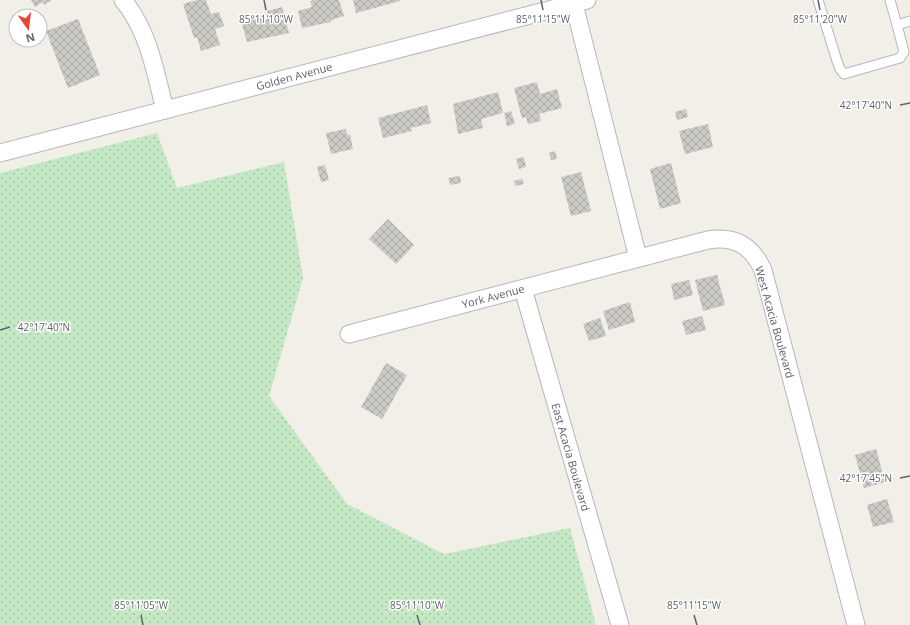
<svg xmlns="http://www.w3.org/2000/svg" width="910" height="625" viewBox="0 0 910 625" font-family="'Open Sans',sans-serif">
<style>
.grass{fill:url(#grass-dots)}
.building{fill:url(#building-cross-hatch)}
.lines{fill:none;stroke-linecap:round;stroke-linejoin:round}
.lane-casing{stroke:#b5b8bc;stroke-width:11}
.street-casing{stroke:#b5b8bc;stroke-width:19}
.lane{stroke:#fff;stroke-width:9}
.street{stroke:#fff;stroke-width:17}
.ticks{fill:none;stroke:#5f6368;stroke-width:1.5}
.labels{text-anchor:middle;dominant-baseline:central;stroke-width:3;stroke-linejoin:round;paint-order:stroke}
.street-label{font-size:11px;fill:#5f6368;stroke:#fff}
.ticks-label{font-size:10px;text-anchor:middle;fill:#5f6368;stroke:#fff;stroke-width:3;stroke-linejoin:round;paint-order:stroke}
</style>
<defs>
<pattern id="grass-dots" width="8" height="8" patternUnits="userSpaceOnUse"><rect width="8" height="8" fill="#c5e8c5"/><path d="M2 2h.1M6 6h.1" fill="none" stroke="#a3c0a4" stroke-width="1.8" stroke-linecap="round"/></pattern>
<pattern id="building-cross-hatch" width="8" height="8" patternUnits="userSpaceOnUse"><rect width="8" height="8" fill="#cccac5"/><path d="M0 0l8 8M0 8l8-8" fill="none" stroke="#a9a8a4"/></pattern>
</defs>
<rect width="100%" height="100%" fill="#f1efe8"/>
<polygon class="grass" points="157,133 177,188 284,162 303,278 269,396 347,504 444,554 570,528 596,625 0,625 0,173"/>
<g class="building">
<polygon points="31,0 52,0 44,5 43,2 35,7"/>
<polygon points="197,0 206,0 211,14 219,12 224,26 215,29 220,45 201,51 197,37 194,38 183,4"/>
<polygon points="315,0 339,0 344,16 331,20 331,22 302,28 298,11 312,7 310,1"/>
<polygon points="353,0 399,0 400,1 356,13"/>
<polygon points="282,7 289,33 247,42 241,20 268,13 267,11"/>
<polygon points="78,19 100,75 68,88 46,31"/>
<polygon points="537,82 540,94 557,89 562,108 539,114 541,121 528,124 526,117 522,118 514,88"/>
<polygon points="498,92 503,113 481,119 483,128 458,134 453,104"/>
<polygon points="427,105 431,123 411,128 412,131 383,138 378,118"/>
<polygon points="686,109 688,117 677,120 675,112"/>
<polygon points="511,111 515,124 507,126 504,113"/>
<polygon points="708,124 713,147 685,154 679,131"/>
<polygon points="346,129 347,135 350,134 353,149 331,154 326,133"/>
<polygon points="555,151 557,159 551,160 549,153"/>
<polygon points="524,157 526,167 519,169 516,159"/>
<polygon points="671,163 681,203 660,209 650,169"/>
<polygon points="325,165 329,180 321,182 317,167"/>
<polygon points="581,172 591,211 571,216 561,177"/>
<polygon points="460,176 461,183 450,185 448,178"/>
<polygon points="522,179 524,184 515,186 514,181"/>
<polygon points="388,219 414,245 396,264 369,239"/>
<polygon points="717,275 725,305 703,311 695,280"/>
<polygon points="689,280 693,295 674,300 671,284"/>
<polygon points="630,302 635,322 609,330 603,311"/>
<polygon points="702,316 706,330 686,335 682,321"/>
<polygon points="600,318 606,336 589,341 583,324"/>
<polygon points="386,363 407,375 382,419 361,407"/>
<polygon points="876,449 885,482 864,488 855,455"/>
<polygon points="887,499 894,522 873,527 867,505"/>
</g>
<g class="lines">
<g class="lane-casing">
<g id="lane">
<polyline points="818,0 837,61 840,69 844,74 900,58 904,52 897,25 910,21"/>
<polyline points="890,0 897,25"/>
</g>
</g>
<g class="street-casing">
<g id="street">
<path d="M123,0C149,32 155,71 165,110"/>
<polyline points="574,4 638,258"/>
<polyline points="0,153 587,0"/>
<polyline points="523,289 620,625"/>
<path d="M349,334L708,240C735,236 751,245 763,270L856,625"/>
</g>
</g>
<use href="#lane" class="lane"/>
<use href="#street" class="street"/>
</g>
<path class="ticks" d="M264,0L266,10M541,0L543,10M818,0L820,10M900,105L910,103M0,330L10,327M900,478L910,476M141,615L143,625M417,615L420,625M694,615L697,625"/>
<g class="labels">
<g class="street-label">
<text transform="translate(294 76) rotate(-15)">Golden Avenue</text>
<text transform="translate(493 296) rotate(-15)">York Avenue</text>
<text transform="translate(775 322) rotate(74)">West Acacia Boulevard</text>
<text transform="translate(571 457) rotate(74)">East Acacia Boulevard</text>
</g>
</g>
<g class="ticks-label">
<text x="266" y="23">85°11'10"W</text>
<text x="543" y="23">85°11'15"W</text>
<text x="820" y="23">85°11'20"W</text>
<text x="866" y="109">42°17'40"N</text>
<text x="44" y="331">42°17'40"N</text>
<text x="866" y="482">42°17'45"N</text>
<text x="141" y="609">85°11'05"W</text>
<text x="417" y="609">85°11'10"W</text>
<text x="694" y="609">85°11'15"W</text>
</g>
<g transform="translate(28 28) rotate(166)"><circle r="19" fill="#ffffff" stroke="#bfc1c3"/>
<path d="M0-3L7 15L0 10L-7 15Z" fill="#ea4335"/>
<text y="-6" font-size="11" font-weight="bold" text-anchor="middle" fill="#5f6368">N</text>
</g>
</svg>
